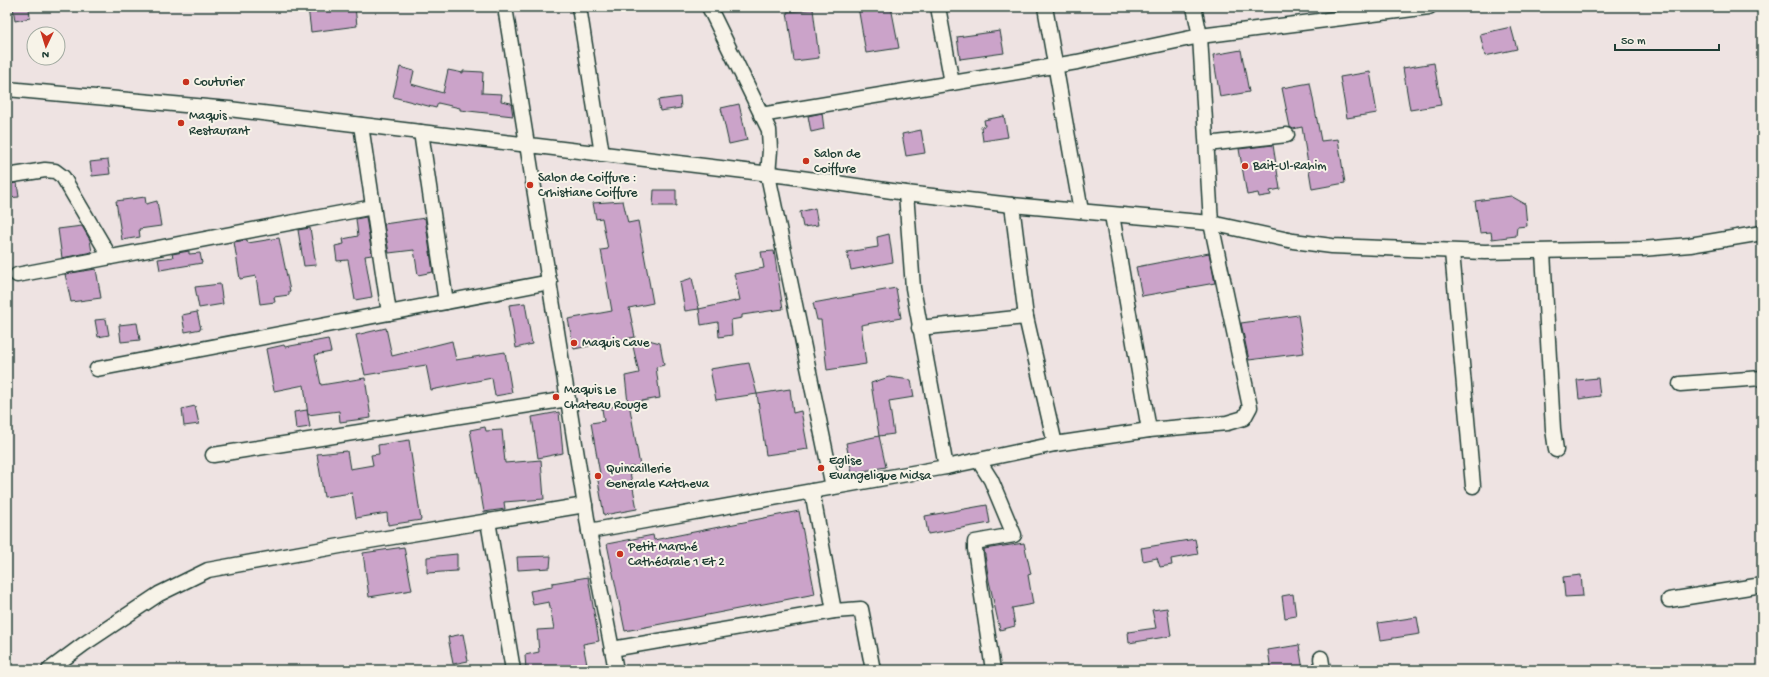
<svg xmlns="http://www.w3.org/2000/svg" width="1769" height="677" viewBox="0 0 1769 677" font-family="'Gochi Hand',sans-serif">
<style>
.building{fill:#cba3c9;stroke:#1f3d34}
.lines{fill:none;stroke-linecap:round;stroke-linejoin:round}
.street-casing{stroke:#1f3d34;stroke-width:17}
.street{stroke:#f7f3e8;stroke-width:14}
.poi-dot{fill:#c8321e;stroke:#f7f3e8;stroke-width:1.5}
.labels{text-anchor:middle;dominant-baseline:central;stroke-width:4;stroke-linejoin:round;paint-order:stroke}
.poi-label{font-size:13px;fill:#1f3d34;stroke:#f7f3e8;text-anchor:start}
</style>
<rect width="100%" height="100%" fill="#eee3e2"/>
<filter id="ink" filterUnits="userSpaceOnUse"><feTurbulence type="fractalNoise" baseFrequency=".025" numOctaves="2"/><feDisplacementMap in="SourceGraphic" scale="8" xChannelSelector="R" yChannelSelector="G"/><feConvolveMatrix kernelMatrix="1 2 1 2 8 2 1 2 1" color-interpolation-filters="sRGB"/></filter>
<g filter="url(#ink)">
<g class="building">
<polygon points="13,7 29,7 30,18 15,21"/>
<polygon points="308,7 355,7 357,26 311,32"/>
<polygon points="858,7 891,7 899,48 866,53"/>
<polygon points="813,9 819,58 794,61 787,12"/>
<polygon points="1511,27 1517,49 1485,56 1480,34"/>
<polygon points="1000,31 1004,53 960,59 957,37"/>
<polygon points="1241,50 1249,92 1220,97 1213,55"/>
<polygon points="1434,63 1441,105 1410,110 1403,68"/>
<polygon points="400,67 414,71 411,84 443,93 448,70 463,73 463,71 483,72 482,93 502,94 501,101 511,103 513,116 460,110 460,108 438,103 436,108 393,97"/>
<polygon points="1370,72 1377,113 1347,118 1340,77"/>
<polygon points="1310,83 1321,141 1338,139 1345,183 1312,189 1302,127 1293,129 1290,127 1282,88"/>
<polygon points="680,97 681,108 660,111 658,100"/>
<polygon points="739,104 747,140 729,144 721,108"/>
<polygon points="822,113 824,129 811,132 808,116"/>
<polygon points="1004,116 1008,137 983,141 981,127 985,126 984,120"/>
<polygon points="921,130 925,153 906,156 902,134"/>
<polygon points="1273,145 1280,189 1270,191 1271,195 1259,197 1258,193 1247,195 1239,149"/>
<polygon points="108,160 110,174 92,176 90,162"/>
<polygon points="17,183 19,197 7,198 7,184"/>
<polygon points="654,190 676,190 676,206 653,206"/>
<polygon points="1511,196 1525,204 1527,226 1517,227 1516,236 1492,239 1491,232 1480,233 1475,201"/>
<polygon points="145,197 146,204 157,201 161,226 139,229 140,237 122,240 116,201"/>
<polygon points="623,201 628,223 638,221 653,303 629,308 635,337 574,349 568,319 612,311 601,250 608,249 602,218 596,219 593,203"/>
<polygon points="815,208 818,225 803,227 800,212"/>
<polygon points="366,217 372,255 365,256 372,297 355,300 348,260 337,261 335,246 344,244 343,239 358,236 356,219"/>
<polygon points="425,218 433,272 418,275 414,250 389,253 384,224"/>
<polygon points="82,226 90,240 92,252 62,258 58,229"/>
<polygon points="310,228 316,265 304,266 298,230"/>
<polygon points="889,234 893,262 851,270 847,252 878,247 877,237"/>
<polygon points="279,238 290,291 289,291 289,295 274,297 275,302 260,304 256,276 240,279 234,242 247,240 248,243"/>
<polygon points="189,251 189,254 200,253 202,263 160,270 158,259 173,257 172,254"/>
<polygon points="774,251 783,309 742,315 742,318 731,320 732,335 719,337 718,322 701,325 699,309 740,300 734,274 764,268 761,252"/>
<polygon points="1209,253 1215,283 1142,296 1136,267"/>
<polygon points="96,269 101,298 71,302 65,274"/>
<polygon points="692,278 699,309 685,311 680,282"/>
<polygon points="220,284 223,304 199,308 195,287"/>
<polygon points="896,288 901,318 861,325 866,364 827,370 821,320 817,320 813,303"/>
<polygon points="525,303 532,344 516,348 509,305"/>
<polygon points="197,312 201,329 185,332 182,315"/>
<polygon points="1298,315 1304,353 1249,360 1241,323"/>
<polygon points="106,319 109,335 98,337 95,320"/>
<polygon points="137,323 140,340 121,342 119,325"/>
<polygon points="386,328 392,356 452,341 456,360 505,352 512,393 495,396 492,378 431,390 426,365 365,375 356,335"/>
<polygon points="328,339 331,352 315,355 321,385 365,378 371,418 340,422 339,411 308,415 304,385 274,391 266,349 284,345 285,347"/>
<polygon points="645,339 660,343 664,365 656,367 660,398 629,403 640,466 629,467 637,509 604,515 597,475 600,474 591,423 604,421 602,409 628,403 625,376 639,373 632,342"/>
<polygon points="749,363 757,394 716,400 710,369"/>
<polygon points="889,377 911,380 914,397 889,401 894,434 879,436 871,383"/>
<polygon points="1598,378 1600,396 1579,399 1577,380"/>
<polygon points="790,389 793,413 801,411 808,449 766,455 757,394"/>
<polygon points="195,406 199,424 184,426 182,409"/>
<polygon points="307,410 310,427 296,429 294,412"/>
<polygon points="559,412 563,453 538,458 532,417"/>
<polygon points="485,427 486,431 502,430 505,463 541,460 544,499 504,502 505,509 484,512 470,430"/>
<polygon points="879,436 886,467 852,473 846,443"/>
<polygon points="409,440 421,520 388,525 387,513 356,518 352,493 324,497 317,454 347,451 350,469 373,465 371,455 379,454 378,445"/>
<polygon points="987,505 990,523 928,534 925,516"/>
<polygon points="799,511 815,594 625,631 607,544 653,535 654,540"/>
<polygon points="1195,539 1198,554 1171,559 1172,565 1160,567 1157,558 1143,561 1141,548"/>
<polygon points="1024,543 1031,574 1028,575 1033,604 1012,608 1015,626 1000,630 989,581 984,549"/>
<polygon points="404,547 412,590 369,597 363,553"/>
<polygon points="457,554 457,571 427,573 427,557"/>
<polygon points="551,556 550,568 518,570 517,557"/>
<polygon points="1581,575 1583,596 1565,597 1563,577"/>
<polygon points="588,577 599,641 583,644 588,670 563,670 562,667 526,670 525,655 539,652 537,630 554,629 549,602 533,605 530,591 552,587 552,583"/>
<polygon points="1293,594 1296,616 1285,618 1282,596"/>
<polygon points="1167,608 1171,636 1129,643 1128,632 1156,628 1152,610"/>
<polygon points="1417,617 1420,634 1381,640 1378,623"/>
<polygon points="463,634 468,661 453,664 448,637"/>
<polygon points="1299,645 1303,670 1271,670 1268,650"/>
</g>
<g class="lines">
<g class="street-casing">
<g id="street">
<polyline points="505,7 589,531 616,670"/>
<polyline points="579,7 602,154"/>
<polyline points="709,7 769,130 770,150 768,175 833,487"/>
<polyline points="938,7 952,83"/>
<polyline points="1045,7 1081,211"/>
<polyline points="7,89 229,109 787,176 906,193 1012,205 1211,223 1293,241 1332,246 1485,252 1642,249 1690,245 1762,233"/>
<polyline points="761,115 1077,62 1200,36 1429,7"/>
<polyline points="361,125 389,313"/>
<polyline points="421,132 446,302"/>
<polyline points="1207,144 1287,135"/>
<polyline points="7,176 45,170 55,171 63,177 110,257"/>
<polyline points="906,193 913,288 946,467"/>
<polyline points="1012,205 1026,317 1055,444"/>
<polyline points="1112,215 1149,430"/>
<polyline points="1452,252 1473,486"/>
<polyline points="1543,252 1553,429 1556,450"/>
<polyline points="17,275 373,207"/>
<polyline points="919,328 1026,317"/>
<polyline points="97,369 550,282"/>
<polyline points="1680,384 1762,378"/>
<polyline points="213,455 568,399"/>
<polyline points="979,461 991,480 1014,535 975,542 975,549 993,670"/>
<polyline points="812,491 834,611"/>
<polyline points="488,521 513,670"/>
<polyline points="589,531 946,467 1055,444 1149,430 1227,423 1244,418 1250,407 1211,223 1200,36 1194,7"/>
<polyline points="1669,600 1762,585"/>
<polyline points="612,649 834,611 861,609 873,670"/>
<polyline points="1321,658 1323,670"/>
<polyline points="49,670 84,644 159,594 208,570 351,544 585,505"/>
</g>
</g>
<use href="#street" class="street"/>
</g>
</g>
<g class="poi-dot">
<circle cx="186" cy="82" r="4"/>
<circle cx="181" cy="123" r="4"/>
<circle cx="806" cy="161" r="4"/>
<circle cx="1245" cy="166" r="4"/>
<circle cx="530" cy="185" r="4"/>
<circle cx="574" cy="343" r="4"/>
<circle cx="556" cy="397" r="4"/>
<circle cx="821" cy="468" r="4"/>
<circle cx="598" cy="476" r="4"/>
<circle cx="620" cy="554" r="4"/>
</g>
<g class="labels">
<g class="poi-label">
<text x="194" y="82">Couturier</text>
<text x="189" y="116">Maquis<tspan x="189" dy="15">Restaurant</tspan></text>
<text x="814" y="154">Salon de<tspan x="814" dy="15">Coiffure</tspan></text>
<text x="1253" y="166">Bait-Ul-Rahim</text>
<text x="538" y="178">Salon de Coiffure :<tspan x="538" dy="15">Crhistiane Coiffure</tspan></text>
<text x="582" y="343">Maquis Cave</text>
<text x="564" y="390">Maquis Le<tspan x="564" dy="15">Chateau Rouge</tspan></text>
<text x="829" y="461">Eglise<tspan x="829" dy="15">Evangelique Midsa</tspan></text>
<text x="606" y="469">Quincaillerie<tspan x="606" dy="15">Generale Katcheva</tspan></text>
<text x="628" y="547">Petit Marché<tspan x="628" dy="15">Cathédrale 1 Et 2</tspan></text>
</g>
</g>
<rect width="1769" height="677" fill="none" stroke="#f7f3e8" stroke-width="24"/>
<rect x="12" y="12" width="1745" height="653" fill="none" stroke="#1f3d34" stroke-width="1.5" filter="url(#ink)"/>
<g transform="translate(46 46) rotate(184)"><circle r="19" fill="#f7f3e8" stroke="#a1aaa0"/>
<path d="M0-3L7 15L0 10L-7 15Z" fill="#c8321e"/>
<text y="-6" font-size="11" font-weight="bold" text-anchor="middle" fill="#1f3d34">N</text>
</g>
<path d="M1615 44v6h104v-6" fill="none" stroke="#1f3d34" stroke-width="2"/>
<text x="1621" y="44" font-size="12" fill="#1f3d34" stroke="#f7f3e8" stroke-width="3" paint-order="stroke">50 m</text>
</svg>
